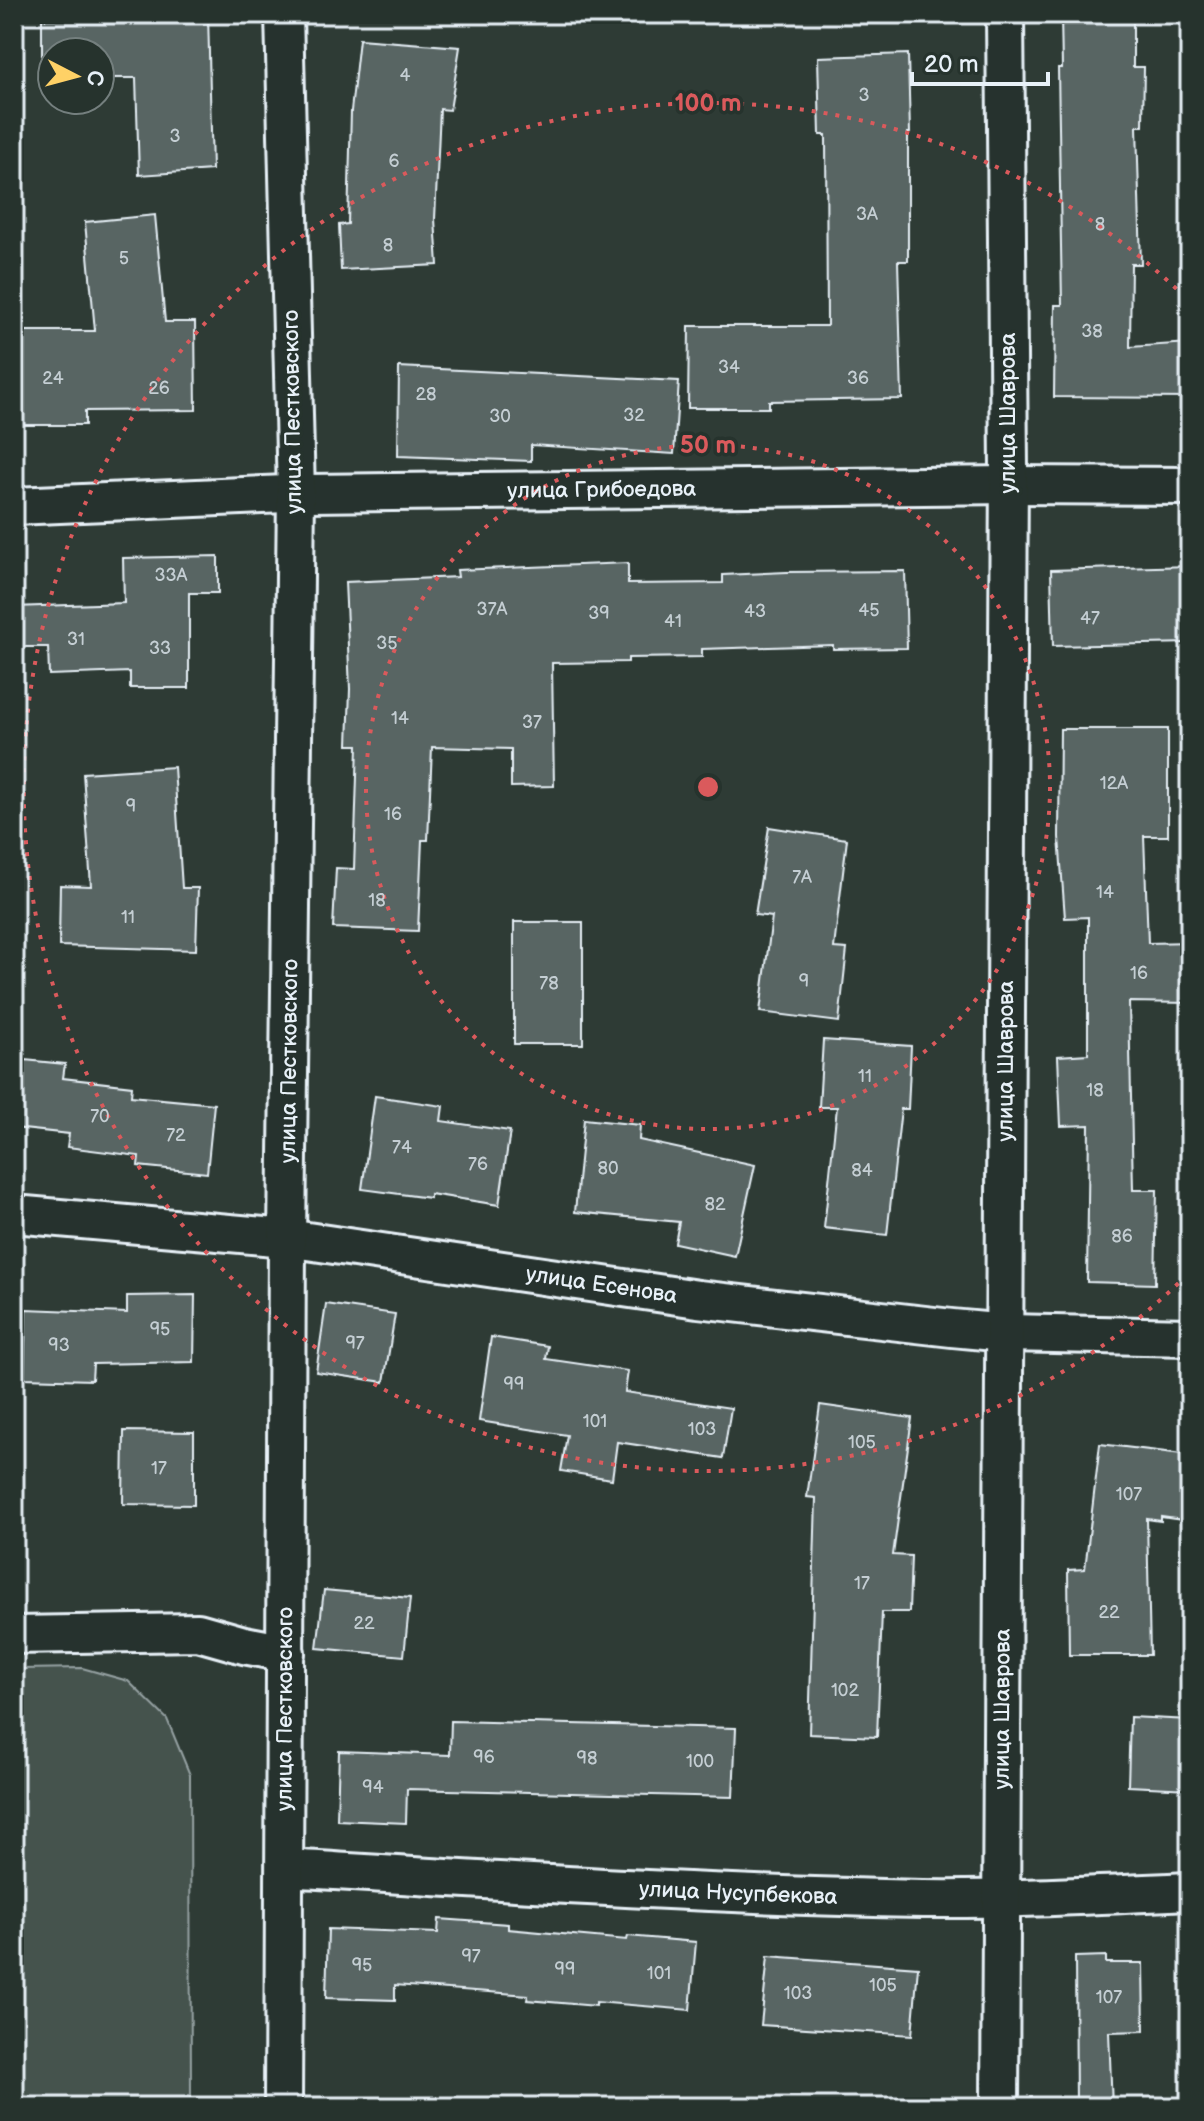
<svg xmlns="http://www.w3.org/2000/svg" width="1204" height="2121" viewBox="0 0 1204 2121" font-family="'Balsamiq Sans',sans-serif">
<style>
.green{fill:#45524e;stroke:#96a2a3;stroke-width:2}
.building{fill:#596563;stroke:#e8f1f8;stroke-width:2}
.lines{fill:none;stroke-linecap:round;stroke-linejoin:round}
.street-casing{stroke:#e8f1f8;stroke-width:42}
.street{stroke:#26332d;stroke-width:36}
.ring{fill:none;stroke:#da5a5c;stroke-width:4;stroke-dasharray:4 8}
.labels{text-anchor:middle;dominant-baseline:central;stroke-width:7;stroke-linejoin:round;paint-order:stroke}
.number-label{font-size:18px;fill:#c4ced3}
.street-label{font-size:22px;fill:#e8f1f8;stroke:#26332d}
.centre{fill:#da5a5c;stroke:#26332d;stroke-width:4}
.ring-label{font-size:24px;text-anchor:middle;font-weight:bold;fill:#da5a5c;stroke:#26332d;stroke-width:7;stroke-linejoin:round;paint-order:stroke}
</style>
<rect width="100%" height="100%" fill="#2e3b35"/>
<filter id="ink" filterUnits="userSpaceOnUse"><feTurbulence type="fractalNoise" baseFrequency=".0125" numOctaves="2"/><feDisplacementMap in="SourceGraphic" scale="16" xChannelSelector="R" yChannelSelector="G"/><feConvolveMatrix kernelMatrix="1 2 1 2 8 2 1 2 1" color-interpolation-filters="sRGB"/></filter>
<g filter="url(#ink)">
<polygon class="green" points="82,1668 128,1681 167,1719 190,1775 191,2107 14,2107 14,1672 21,1669"/>
<g class="building">
<polygon points="130,14 208,14 212,170 139,175 136,78 100,78 100,52 52,52 52,79 42,79 42,19 131,17"/>
<polygon points="1061,14 1133,14 1133,67 1144,67 1143,126 1137,126 1141,264 1131,264 1130,347 1190,343 1190,398 1054,397 1055,305 1062,305 1058,68 1062,68"/>
<polygon points="359,39 460,47 450,110 440,109 435,219 438,265 341,270 339,225 348,224 351,111"/>
<polygon points="908,54 910,133 908,133 908,261 898,261 902,399 769,401 769,408 688,408 689,326 827,326 826,135 820,135 818,57"/>
<polygon points="155,215 165,322 195,322 196,410 85,411 85,425 22,425 22,331 95,331 85,222"/>
<polygon points="399,367 679,381 674,454 531,445 531,461 398,456"/>
<polygon points="218,556 218,593 189,593 189,688 130,688 130,672 49,675 48,647 14,647 14,607 124,603 123,558"/>
<polygon points="628,563 628,584 723,583 723,575 787,572 905,571 907,648 833,649 833,645 702,649 702,657 628,658 628,662 552,663 554,786 511,787 511,749 432,747 428,840 422,840 418,931 333,928 336,868 354,869 358,745 348,745 350,689 345,582 458,577 457,570"/>
<polygon points="1190,566 1190,643 1053,646 1051,570"/>
<polygon points="1060,729 1168,729 1168,836 1144,836 1148,943 1190,942 1190,1003 1129,1002 1133,1190 1157,1190 1155,1284 1087,1282 1089,1125 1061,1126 1058,1056 1088,1054 1088,917 1065,918 1059,837"/>
<polygon points="174,767 182,888 198,888 196,950 59,946 60,885 91,886 83,773"/>
<polygon points="769,827 847,839 834,948 847,949 839,1022 760,1012 772,917 755,915"/>
<rect x="514" y="922" width="69" height="122"/>
<polygon points="823,1040 911,1046 908,1109 901,1109 887,1235 824,1228 837,1107 819,1107"/>
<polygon points="14,1059 65,1064 63,1078 132,1086 131,1096 214,1104 207,1173 138,1166 139,1156 67,1147 69,1134 14,1128"/>
<polygon points="375,1096 443,1106 441,1121 510,1131 499,1205 430,1194 430,1198 362,1189"/>
<polygon points="584,1119 640,1125 639,1140 755,1165 735,1256 675,1243 679,1222 575,1212"/>
<polygon points="195,1295 194,1362 93,1364 92,1380 24,1378 26,1309 127,1313 127,1296"/>
<polygon points="326,1304 395,1314 384,1382 316,1372"/>
<polygon points="491,1337 548,1346 546,1359 628,1371 625,1392 731,1408 723,1458 617,1442 612,1479 561,1471 567,1435 479,1421"/>
<polygon points="820,1405 912,1418 893,1555 911,1556 909,1612 882,1612 877,1737 809,1734 816,1498 807,1497"/>
<polygon points="124,1431 194,1432 194,1505 123,1504"/>
<polygon points="1100,1444 1190,1455 1190,1521 1161,1517 1161,1521 1147,1519 1150,1655 1069,1655 1068,1570 1085,1569"/>
<polygon points="324,1590 410,1598 404,1656 317,1648"/>
<polygon points="1130,1717 1190,1720 1190,1789 1128,1786"/>
<polygon points="451,1721 736,1728 733,1797 407,1789 406,1823 337,1820 339,1751 450,1755"/>
<polygon points="439,1919 508,1924 508,1929 627,1940 628,1936 696,1942 690,2010 596,2002 596,2006 527,2000 528,1995 395,1985 395,2000 326,1998 328,1929 438,1933"/>
<polygon points="768,1956 918,1967 912,2035 761,2025"/>
<polygon points="1106,1956 1106,1963 1143,1963 1144,2031 1109,2032 1112,2107 1076,2107 1075,1957"/>
</g>
<g class="lines">
<g class="street-casing">
<g id="street">
<path id="s1" d="M14,506L309,493L1009,485L1190,486"/>
<path id="s2" d="M14,1214L287,1238L698,1299L952,1328L1006,1333L1190,1337"/>
<polyline points="14,1635 198,1632 244,1645 286,1653"/>
<path id="s3" d="M285,1868C497,1881 710,1895 923,1899C1012,1900 1101,1895 1190,1891"/>
<path id="s4" d="M283,2107L287,1238L296,494L284,14"/>
<path id="s5" d="M1000,2107L1009,467L1005,14"/>
</g>
</g>
<use href="#street" class="street"/>
</g>
</g>
<g class="ring">
<circle cx="708" cy="787" r="342"/>
<path d="M1187 1275A684 684 0 1 1 1187 299"/>
</g>
<g class="labels">
<g class="number-label">
<text x="405" y="75">4</text>
<text x="864" y="95">3</text>
<text x="175" y="136">3</text>
<text x="394" y="161">6</text>
<text x="867" y="214">3А</text>
<text x="1100" y="224">8</text>
<text x="388" y="245">8</text>
<text x="124" y="258">5</text>
<text x="1092" y="331">38</text>
<text x="729" y="367">34</text>
<text x="53" y="378">24</text>
<text x="858" y="378">36</text>
<text x="159" y="388">26</text>
<text x="426" y="394">28</text>
<text x="634" y="415">32</text>
<text x="500" y="416">30</text>
<text x="171" y="575">33А</text>
<text x="492" y="609">37А</text>
<text x="869" y="610">45</text>
<text x="755" y="611">43</text>
<text x="599" y="613">39</text>
<text x="1090" y="618">47</text>
<text x="673" y="621">41</text>
<text x="76" y="639">31</text>
<text x="387" y="643">35</text>
<text x="160" y="648">33</text>
<text x="400" y="718">14</text>
<text x="532" y="722">37</text>
<text x="1114" y="783">12А</text>
<text x="131" y="806">9</text>
<text x="393" y="814">16</text>
<text x="802" y="877">7А</text>
<text x="1105" y="892">14</text>
<text x="377" y="900">18</text>
<text x="128" y="917">11</text>
<text x="1139" y="973">16</text>
<text x="804" y="981">9</text>
<text x="549" y="983">78</text>
<text x="865" y="1076">11</text>
<text x="1095" y="1090">18</text>
<text x="100" y="1116">70</text>
<text x="176" y="1135">72</text>
<text x="402" y="1147">74</text>
<text x="478" y="1164">76</text>
<text x="608" y="1168">80</text>
<text x="862" y="1170">84</text>
<text x="715" y="1204">82</text>
<text x="1122" y="1236">86</text>
<text x="160" y="1329">95</text>
<text x="355" y="1343">97</text>
<text x="59" y="1345">93</text>
<text x="514" y="1384">99</text>
<text x="595" y="1421">101</text>
<text x="702" y="1429">103</text>
<text x="862" y="1442">105</text>
<text x="159" y="1468">17</text>
<text x="1129" y="1494">107</text>
<text x="862" y="1583">17</text>
<text x="1109" y="1612">22</text>
<text x="364" y="1623">22</text>
<text x="845" y="1690">102</text>
<text x="484" y="1757">96</text>
<text x="587" y="1758">98</text>
<text x="700" y="1761">100</text>
<text x="373" y="1787">94</text>
<text x="471" y="1956">97</text>
<text x="362" y="1965">95</text>
<text x="565" y="1969">99</text>
<text x="659" y="1973">101</text>
<text x="883" y="1985">105</text>
<text x="798" y="1993">103</text>
<text x="1109" y="1997">107</text>
</g>
<g class="street-label">
<text transform="translate(293 412) rotate(-91)">улица Пестковского</text>
<text transform="translate(1008 413) rotate(-90)">улица Шаврова</text>
<text stroke="none"><textPath href="#s1" startOffset="588">улица Грибоедова</textPath></text>
<text stroke="none"><textPath href="#s4" startOffset="1046">улица Пестковского</textPath></text>
<text stroke="none"><textPath href="#s5" startOffset="1046">улица Шаврова</textPath></text>
<text stroke="none"><textPath href="#s2" startOffset="592">улица Есенова</textPath></text>
<text stroke="none"><textPath href="#s4" startOffset="398">улица Пестковского</textPath></text>
<text stroke="none"><textPath href="#s5" startOffset="398">улица Шаврова</textPath></text>
<text stroke="none"><textPath href="#s3" startOffset="454">улица Нусупбекова</textPath></text>
</g>
</g>
<circle cx="708" cy="787" r="12" class="centre"/>
<g class="ring-label">
<text x="708" y="111">100 m</text>
<text x="708" y="453">50 m</text>
</g>
<rect width="1204" height="2121" fill="none" stroke="#26332d" stroke-width="48"/>
<rect x="24" y="24" width="1156" height="2073" fill="none" stroke="#e8f1f8" stroke-width="3" filter="url(#ink)"/>
<g transform="translate(76 76) rotate(96)"><circle r="38" fill="#26332d" stroke="#747f7e" stroke-width="2"/>
<path d="M0-6L14 30L0 20L-14 30Z" fill="#ffd166"/>
<text y="-12" font-size="22" font-weight="bold" text-anchor="middle" fill="#e8f1f8">С</text>
</g>
<path d="M912 72v12h136v-12" fill="none" stroke="#e8f1f8" stroke-width="4"/>
<text x="924" y="72" font-size="24" fill="#e8f1f8" stroke="#26332d" stroke-width="6" paint-order="stroke">20 m</text>
</svg>
